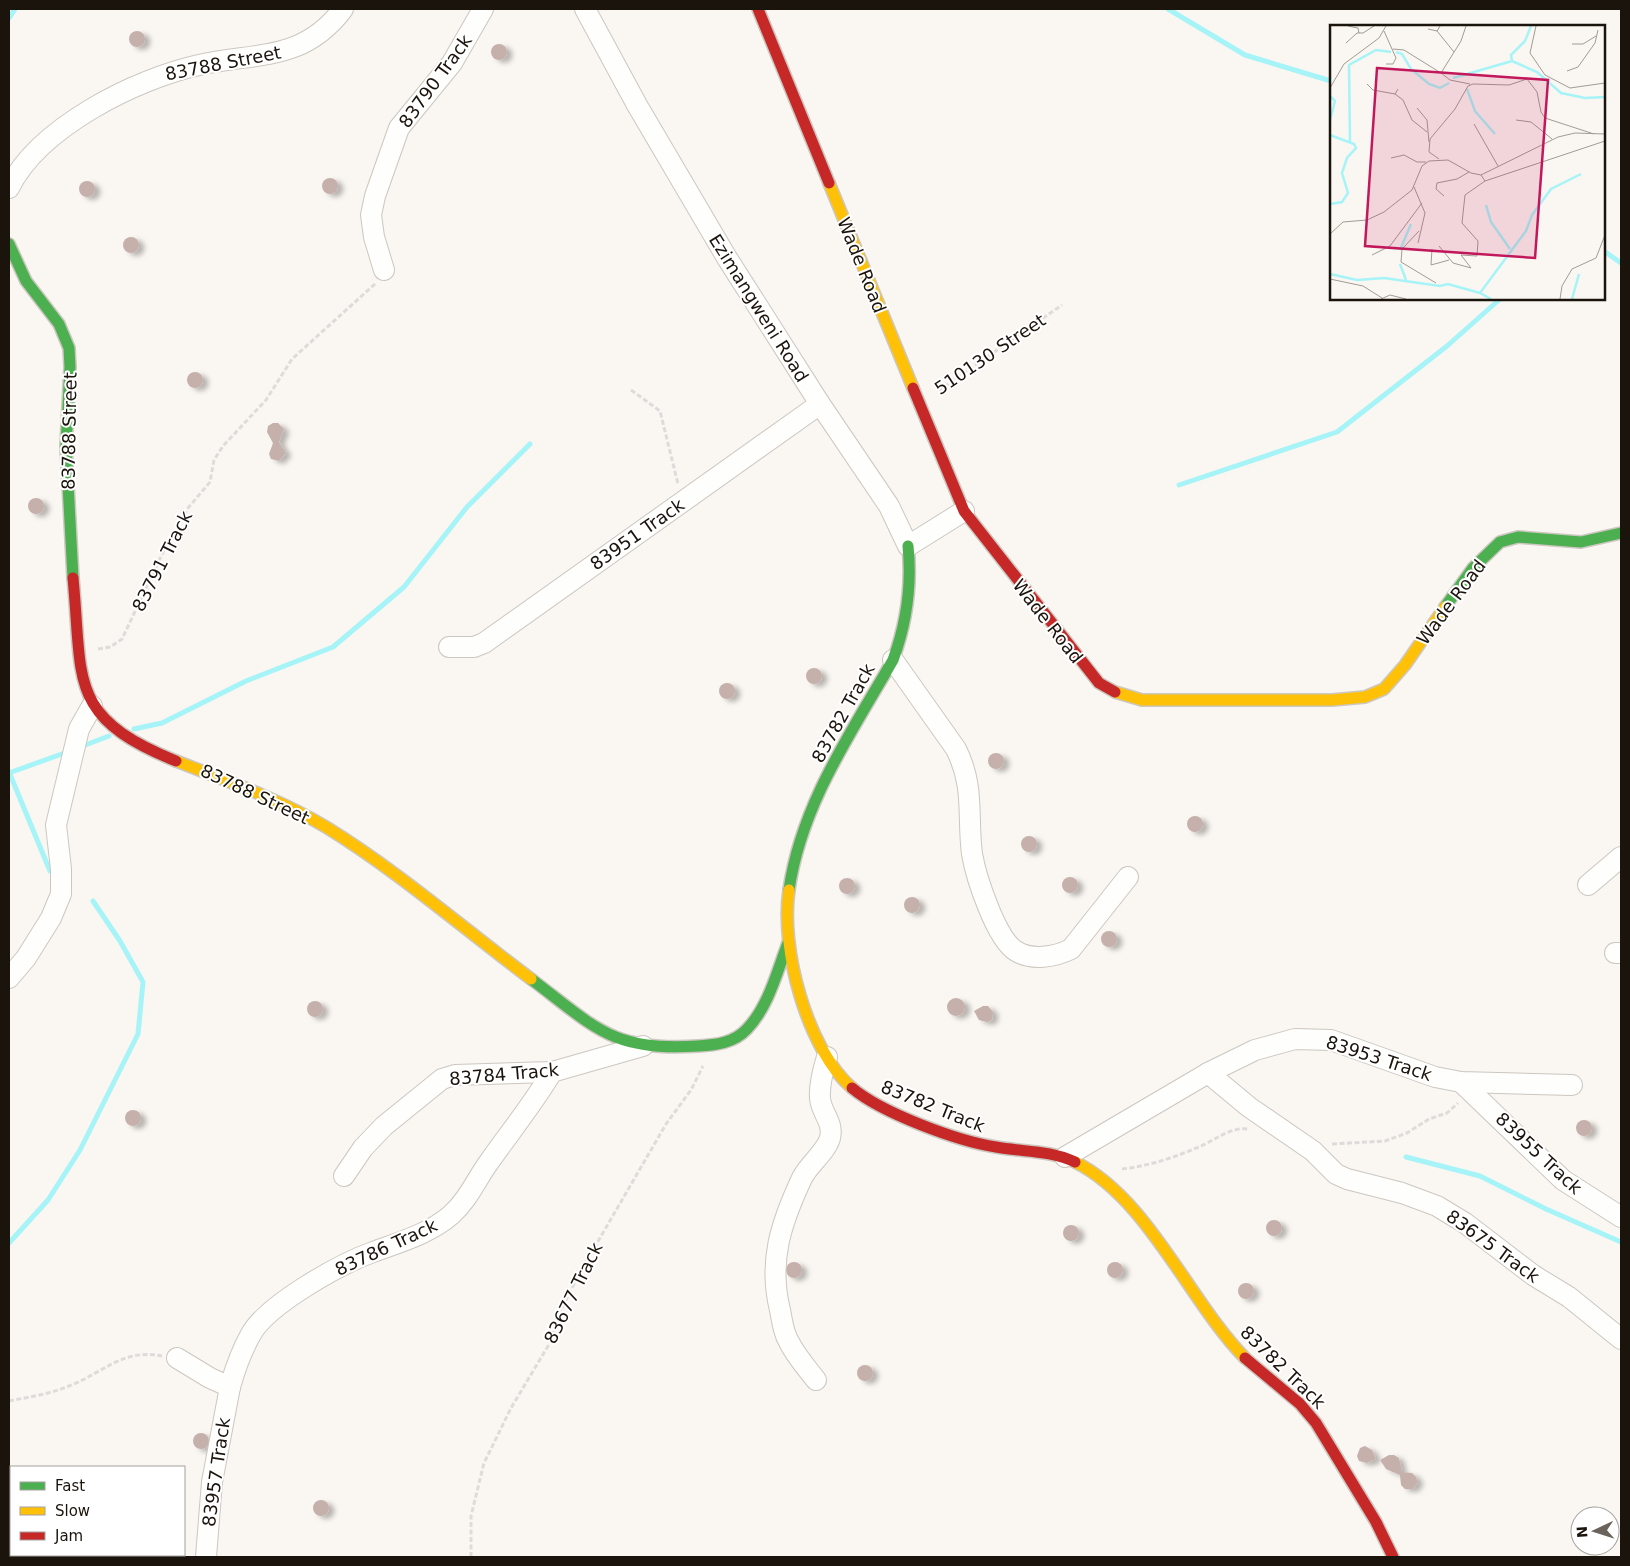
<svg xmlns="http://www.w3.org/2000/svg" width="1630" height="1566" viewBox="0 0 1630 1566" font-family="'DejaVu Sans',sans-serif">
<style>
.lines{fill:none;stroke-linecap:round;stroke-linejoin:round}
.stream{stroke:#a6f4f7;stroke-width:5}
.building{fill:#c5b0ac;filter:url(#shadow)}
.street-casing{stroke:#ccc7c0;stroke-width:22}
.fast-casing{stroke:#ccc7c0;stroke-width:14}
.slow-casing{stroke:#ccc7c0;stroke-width:14}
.jam-casing{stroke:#ccc7c0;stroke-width:14}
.path{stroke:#dedcdb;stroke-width:3;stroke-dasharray:5 2.5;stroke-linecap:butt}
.street{stroke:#fefefd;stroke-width:20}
.fast{stroke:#4caf50;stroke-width:11}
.slow{stroke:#ffc107;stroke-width:11}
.jam{stroke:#c62828;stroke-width:11}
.labels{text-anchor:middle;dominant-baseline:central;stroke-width:4;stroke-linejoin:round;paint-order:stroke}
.street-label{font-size:18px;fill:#1b140c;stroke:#fff}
.inset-river{fill:none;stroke:#a6f4f7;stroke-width:2.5}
.inset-road{fill:none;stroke:#a19c95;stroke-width:1}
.view{fill:#c2185b;fill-opacity:0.15;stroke:#c2185b;stroke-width:2.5}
.inset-edge{fill:none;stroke:#1b140c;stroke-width:2.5}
</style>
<defs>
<filter id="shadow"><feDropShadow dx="5.5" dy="3" stdDeviation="2.5" flood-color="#0004"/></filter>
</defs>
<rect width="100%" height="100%" fill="#faf6f1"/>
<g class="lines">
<g class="stream">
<polyline points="1168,9 1245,55 1331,81"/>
<polyline points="9,18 15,9"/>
<polyline points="1604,251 1621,263"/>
<polyline points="1179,485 1337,432 1447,346 1500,299"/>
<polyline points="134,729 162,723 246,681 333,647 404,587 467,507 530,444"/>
<polyline points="80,747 109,736"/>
<polyline points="9,772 50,871"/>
<polyline points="9,773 70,751"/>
<polyline points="1406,1157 1480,1176 1546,1209 1621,1242"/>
<polyline points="9,1243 48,1200 80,1150 138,1034 143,982 120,941 93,901"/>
</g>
</g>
<g class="building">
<circle cx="137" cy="39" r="8"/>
<circle cx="499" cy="52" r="8"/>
<circle cx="330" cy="186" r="8"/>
<circle cx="87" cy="189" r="8"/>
<circle cx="131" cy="245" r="8"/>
<circle cx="195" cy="380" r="8"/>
<polygon points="273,423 278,423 284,429 279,442 286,453 279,461 271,459 269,454 273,443 267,432 268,426"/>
<circle cx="36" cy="506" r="8"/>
<circle cx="814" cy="676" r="8"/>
<circle cx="727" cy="691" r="8"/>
<circle cx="996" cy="761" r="8"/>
<circle cx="1195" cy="824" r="8"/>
<circle cx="1029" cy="844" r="8"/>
<circle cx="1070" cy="885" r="8"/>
<circle cx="847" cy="886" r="8"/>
<circle cx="912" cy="905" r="8"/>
<circle cx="1109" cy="939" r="8"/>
<circle cx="956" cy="1007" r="9"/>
<circle cx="315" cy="1009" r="8"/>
<polygon points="983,1006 988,1006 993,1012 992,1020 987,1022 979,1020 974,1011"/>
<circle cx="133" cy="1118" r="8"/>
<circle cx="1584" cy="1128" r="8"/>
<circle cx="1274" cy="1228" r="8"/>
<circle cx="1071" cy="1233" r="8"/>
<circle cx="1115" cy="1270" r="8"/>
<circle cx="794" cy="1270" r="8"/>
<circle cx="1246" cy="1291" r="8"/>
<circle cx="865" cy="1373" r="8"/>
<circle cx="201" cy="1441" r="8"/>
<polygon points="1365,1446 1372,1450 1376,1459 1367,1463 1359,1461 1357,1456 1360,1448"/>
<polygon points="1389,1455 1394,1455 1399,1458 1402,1472 1412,1473 1416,1477 1418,1482 1413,1489 1405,1489 1401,1485 1400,1475 1386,1469 1380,1460"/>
<circle cx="321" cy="1508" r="8"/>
</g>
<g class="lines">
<g class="street-casing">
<g id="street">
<polyline points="585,9 637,105 727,258 820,404 889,506 908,546 964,511"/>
<path d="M9,188C39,127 136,79 199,65C257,52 303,62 343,9"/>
<polyline points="384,270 374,237 371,215 375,196 399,128 452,63 483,9"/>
<polyline points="449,647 474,647 484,643 820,404"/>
<path d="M893,660L956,749C975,787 967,815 972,854C976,877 996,939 1016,951C1032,961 1055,957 1071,949L1128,877"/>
<polyline points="1588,885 1621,857"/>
<polyline points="1615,953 1621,953"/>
<polyline points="9,978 26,958 51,918 61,894 61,869 56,825 79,729 92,706"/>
<polyline points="1208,1073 1249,1107 1313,1151 1336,1174 1347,1179 1402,1193 1437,1206 1465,1223 1533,1275 1569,1297 1621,1339"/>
<polyline points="1461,1082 1563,1180 1621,1217"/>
<polyline points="1065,1157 1208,1073 1255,1050 1295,1039 1331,1040 1435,1077 1461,1082 1572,1085"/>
<polyline points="344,1176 363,1148 384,1126 442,1079 455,1075 552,1072 643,1046"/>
<path d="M177,1358L210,1378L230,1387C235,1369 242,1350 251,1334C268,1304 340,1264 373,1252C400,1242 429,1234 451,1215C468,1200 476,1180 489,1162C510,1132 533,1104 552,1072"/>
<path d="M816,1380C806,1367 795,1355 788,1340C783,1331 782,1320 780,1310C768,1261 781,1223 802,1178C809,1164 826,1152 830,1138C834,1122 821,1113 820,1098C819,1085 823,1070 827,1057"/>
<polyline points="206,1557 212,1482 230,1387"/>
</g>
</g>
<g class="fast-casing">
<g id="fast">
<polyline points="9,244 26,281 59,324 69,348 70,367 66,446 73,578"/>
<polyline points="1445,607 1473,568 1500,542 1518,537 1581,542 1621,533"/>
<path d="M789,890C801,805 851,733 893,660C907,622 912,586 908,546"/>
<path d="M531,979C595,1027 612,1052 698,1046C716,1045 734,1043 747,1029C769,1006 777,971 788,943"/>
</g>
</g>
<g class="slow-casing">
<g id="slow">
<polyline points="829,183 913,388"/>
<polyline points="1115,692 1142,700 1332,700 1365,697 1384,689 1405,665 1445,607"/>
<path d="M176,761C227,781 279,799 326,827C399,872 463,928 531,979"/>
<path d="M789,890C780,948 807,1049 852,1088"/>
<path d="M1075,1162C1148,1198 1189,1301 1245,1358"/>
</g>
</g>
<g class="jam-casing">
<g id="jam">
<polyline points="758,9 829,183"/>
<polyline points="913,388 964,511 1099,683 1115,692"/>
<path d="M73,578C83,681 67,717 176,761"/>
<path d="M852,1088C882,1113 957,1141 996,1147C1023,1152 1050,1150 1075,1162"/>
<polyline points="1245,1358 1300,1404 1316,1423 1376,1522 1393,1557"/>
</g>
</g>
<g class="path">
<polyline points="631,390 660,411 678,484"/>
<polyline points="938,391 1062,305"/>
<polyline points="98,649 110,647 122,639 164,550 188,508 210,482 214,460 223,446 266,400 292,359 376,283"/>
<polyline points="1332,1144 1385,1141 1407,1133 1429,1119 1447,1113 1458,1103"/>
<path d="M1122,1169C1149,1166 1176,1157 1201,1146C1217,1139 1230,1127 1248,1129"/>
<path d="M9,1401C29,1397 50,1394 69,1386C103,1373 123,1348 162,1356"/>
<polyline points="471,1557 471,1516 484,1463 511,1408 551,1341 559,1314 578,1276 666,1124 691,1090 703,1066"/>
</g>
<use href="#street" class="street"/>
<use href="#fast" class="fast"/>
<use href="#slow" class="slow"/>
<use href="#jam" class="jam"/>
</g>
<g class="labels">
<g class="street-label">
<text transform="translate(223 63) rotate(-11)">83788 Street</text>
<text transform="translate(435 81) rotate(-54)">83790 Track</text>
<text transform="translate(862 265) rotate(68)">Wade Road</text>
<text transform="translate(759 308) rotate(58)">Ezimangweni Road</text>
<text transform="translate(990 354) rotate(-34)">510130 Street</text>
<text transform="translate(69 431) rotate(-89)">83788 Street</text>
<text transform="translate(637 534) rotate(-35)">83951 Track</text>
<text transform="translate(162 561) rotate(-63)">83791 Track</text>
<text transform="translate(1451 602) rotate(-53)">Wade Road</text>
<text transform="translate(1048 621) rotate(52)">Wade Road</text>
<text transform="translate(843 713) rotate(-61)">83782 Track</text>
<text transform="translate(255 794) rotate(25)">83788 Street</text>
<text transform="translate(1379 1058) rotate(18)">83953 Track</text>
<text transform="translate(504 1074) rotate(-5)">83784 Track</text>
<text transform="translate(933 1106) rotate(22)">83782 Track</text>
<text transform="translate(1539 1153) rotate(43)">83955 Track</text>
<text transform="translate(1493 1246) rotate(36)">83675 Track</text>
<text transform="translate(386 1247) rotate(-25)">83786 Track</text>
<text transform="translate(573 1293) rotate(-64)">83677 Track</text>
<text transform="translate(1283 1367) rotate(44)">83782 Track</text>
<text transform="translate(216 1472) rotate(-82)">83957 Track</text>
</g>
</g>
<g transform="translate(1330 25)">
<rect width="275" height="275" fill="#faf6f1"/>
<path class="inset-river" d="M66,27L72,29L81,44L99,59L110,63L119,58M182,36L207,47L231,68L255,73L275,72M123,53L182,36L181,30L195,16L201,1M137,64L145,86L165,109M0,71L5,76L0,95M0,110L24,119L26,123L17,133L12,148L18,168L12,177L0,179M20,117L19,40L46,25L61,27M156,180L161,197L180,224M70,225L81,199M70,239L76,255M0,249L27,255L54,253L110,261L118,259L150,268L161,274M150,268L196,206L202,190L221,164L251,149M242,274L249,249"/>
<path class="inset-road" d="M18,1L28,3L29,8M206,1L200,28L215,50L240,63L275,58M98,4L107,6L110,1M54,6L66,33L63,39H56M107,6L124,27M16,18L27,8H33L44,1M242,19H253L266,11M63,24L74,25L111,48L131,16L136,1M237,46L248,42L265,18L268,5M111,48L120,55L140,59M37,59L43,65L65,69M0,63L14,39L49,13L56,1M68,64L65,69L73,75L82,95L97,107M87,83L97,95L99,117M186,95L201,97L222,114M144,99L168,141M61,133L74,130L87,137H96M109,134L99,127L100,114L125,84L138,61L143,59L179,60L197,54L207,67L211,87L215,93L264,109M155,156L151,150L228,112L245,108L275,109M84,162L95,188L88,218M114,171L106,164L107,158L127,154L139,147M89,206L72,224L71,237L106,258M0,209L13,197L37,195L54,187L82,165L92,141L99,136L118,135L141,148L151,150M109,221L123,238L141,243L131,230L147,231L148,216L132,198L135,170L155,156L275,116M102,224L101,240L119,235M42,230L60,221L92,178M0,254L33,261L52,273M51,274L60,270L76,274M230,274L232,261L242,244L266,233L275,210"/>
<path class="view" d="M47,43L218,55L205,233L35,221Z"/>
<rect width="275" height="275" class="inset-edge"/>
</g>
<rect width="1630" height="1566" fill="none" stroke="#1b140c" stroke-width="20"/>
<rect x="10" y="1466" width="175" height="90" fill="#ffffff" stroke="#a4a19e"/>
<rect x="20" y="1482" width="25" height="8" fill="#4caf50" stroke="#a4a19e"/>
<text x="55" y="1491" font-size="15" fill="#1b140c">Fast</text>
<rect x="20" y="1507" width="25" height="8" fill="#ffc107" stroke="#a4a19e"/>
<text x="55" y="1516" font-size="15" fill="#1b140c">Slow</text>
<rect x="20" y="1532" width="25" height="8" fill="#c62828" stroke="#a4a19e"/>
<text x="55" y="1541" font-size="15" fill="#1b140c">Jam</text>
<g transform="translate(1595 1531) rotate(266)"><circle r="24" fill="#ffffff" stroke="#a4a19e"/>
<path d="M0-4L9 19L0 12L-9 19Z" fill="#69635c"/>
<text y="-8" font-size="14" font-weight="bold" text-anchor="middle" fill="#1b140c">N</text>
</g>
</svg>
